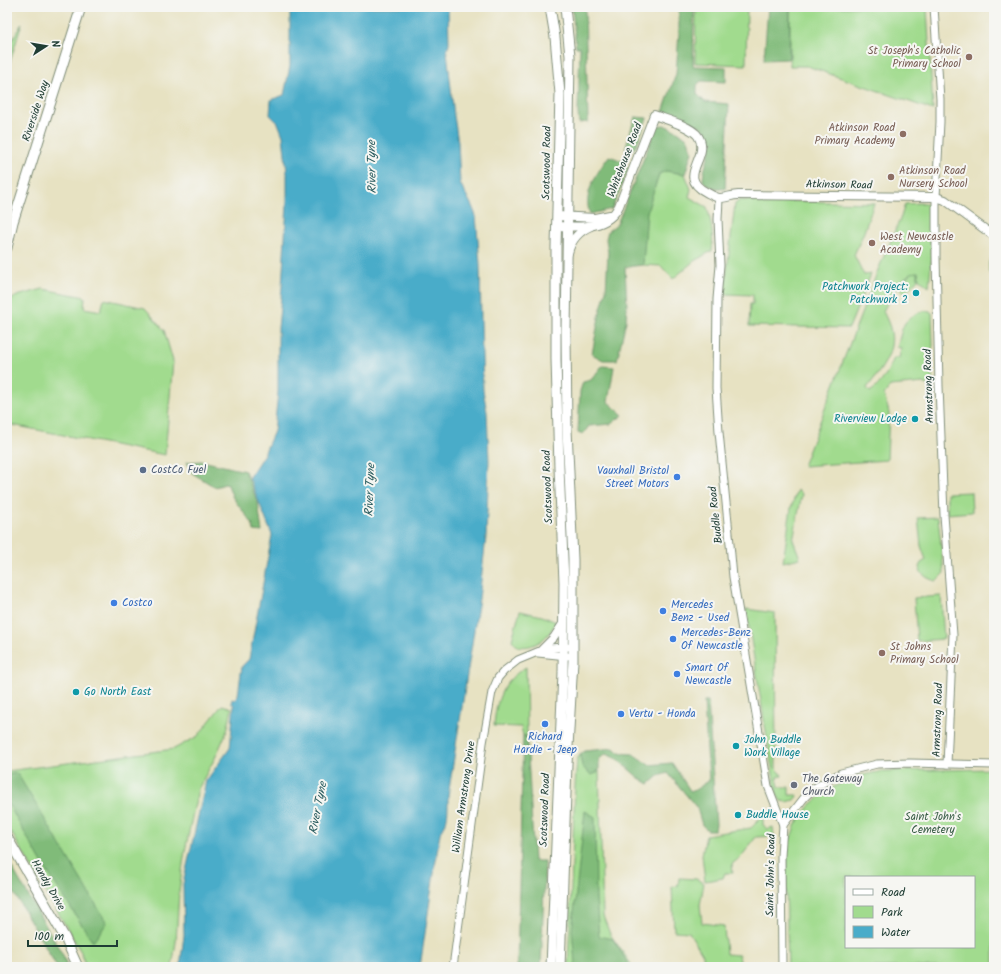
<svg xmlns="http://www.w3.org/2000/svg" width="1001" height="974" viewBox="0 0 1001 974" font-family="Kalam,sans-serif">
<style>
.green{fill:#a1db8e;stroke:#608c61;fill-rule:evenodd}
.forest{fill:#80bb79;stroke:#507c56}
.water{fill:#4aacc9;stroke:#34747e}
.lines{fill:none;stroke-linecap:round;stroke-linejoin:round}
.tertiary-casing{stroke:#83907b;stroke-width:9}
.secondary-casing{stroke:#83907b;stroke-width:10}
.primary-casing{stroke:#83907b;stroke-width:11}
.tertiary{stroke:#fff;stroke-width:7}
.secondary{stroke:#fff;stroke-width:8}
.primary{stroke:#fff;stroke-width:9}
.education-dot{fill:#8d6e63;stroke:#f6f6f2;stroke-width:1.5}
.culture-dot{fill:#0f9aa8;stroke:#f6f6f2;stroke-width:1.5}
.service-dot{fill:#5c6f8a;stroke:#f6f6f2;stroke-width:1.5}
.shop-dot{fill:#3f7fe0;stroke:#f6f6f2;stroke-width:1.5}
.worship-dot{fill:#6b7280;stroke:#f6f6f2;stroke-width:1.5}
.labels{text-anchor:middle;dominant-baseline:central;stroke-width:4;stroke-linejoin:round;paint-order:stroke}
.education-label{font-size:11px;fill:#785e54;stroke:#f6f6f2;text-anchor:start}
.street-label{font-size:11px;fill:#1f3d34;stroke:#f6f6f2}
.culture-label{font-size:11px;fill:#0d838f;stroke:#f6f6f2;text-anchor:start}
.service-label{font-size:11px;fill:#4e5e75;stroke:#f6f6f2;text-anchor:start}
.shop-label{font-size:11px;fill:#366cbe;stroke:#f6f6f2;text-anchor:start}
.worship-label{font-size:11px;fill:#5b616d;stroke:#f6f6f2;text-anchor:start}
.park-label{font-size:11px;fill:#395d46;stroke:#f6f6f2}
.water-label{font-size:12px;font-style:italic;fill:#2c5e61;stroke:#f6f6f2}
</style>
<rect width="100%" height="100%" fill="#f6f6f2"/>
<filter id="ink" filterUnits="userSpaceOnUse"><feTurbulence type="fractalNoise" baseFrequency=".025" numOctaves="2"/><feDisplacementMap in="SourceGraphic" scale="8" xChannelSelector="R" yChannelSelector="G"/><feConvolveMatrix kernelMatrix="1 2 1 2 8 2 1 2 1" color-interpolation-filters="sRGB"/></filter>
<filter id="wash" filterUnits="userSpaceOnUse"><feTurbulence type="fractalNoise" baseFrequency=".012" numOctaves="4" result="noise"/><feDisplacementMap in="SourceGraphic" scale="16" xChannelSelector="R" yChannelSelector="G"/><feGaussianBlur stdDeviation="0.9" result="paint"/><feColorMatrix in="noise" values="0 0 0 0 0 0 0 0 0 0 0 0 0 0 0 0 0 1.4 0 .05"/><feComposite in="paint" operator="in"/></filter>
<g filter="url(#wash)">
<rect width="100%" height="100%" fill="#e7e2c2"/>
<g class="green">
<polygon points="696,7 747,7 746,65 695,63"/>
<polygon points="790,7 913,7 927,9 933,110 807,66 790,66"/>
<polygon points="22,23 10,62 7,61 7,49"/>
<path d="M665,171L685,174L691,189L689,197L707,207C711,221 714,236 712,251L694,261L673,279L661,266L643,265C644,248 643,229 646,212C649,199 655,187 659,174Z"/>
<polygon points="740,200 874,203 864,232 854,255 864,275 871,274 849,328 749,326 750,304 753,304 753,295 724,294 735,204"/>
<path d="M920,203L929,205L932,254L929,287L919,279L918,272L910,273L895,290L883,311C886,318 890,325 891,332C895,354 879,372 867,388L870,392C883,383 888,371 894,358H899L901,348L897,347C900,339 901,329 905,323C910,316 923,309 930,311L932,313L933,346L929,358V370L932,375L933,389L924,383L890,386L884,395L889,412L887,460L803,466L878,270L901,217L905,204Z"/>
<polygon points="994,253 994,273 989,273 989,262"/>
<polygon points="918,272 918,279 905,293 899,287 911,273"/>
<polygon points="43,289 85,297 84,308 101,311 104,299 145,308 164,330 173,361 165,455 7,424 7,302 17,296"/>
<polygon points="797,490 802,494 793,540 800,558 783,562 791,508"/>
<polygon points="971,492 972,512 947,514 947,493"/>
<path d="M938,517L944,573L936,581C928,579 921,575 919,567L921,563L926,560L921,546L918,518Z"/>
<polygon points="941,596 944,639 917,641 914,598"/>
<polygon points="746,609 775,613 776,768 780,772 782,776 777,777 779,787 789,787 789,795 798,795 794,800 787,802 781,801 778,797 775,787"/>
<path d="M520,611L542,616L556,622C549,637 535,650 517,646L512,640L513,636Z"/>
<path d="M526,667L527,737L523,735L521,727L494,726C496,700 502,681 526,667Z"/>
<polygon points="222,705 232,708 227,731 215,758 198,789 185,851 179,891 176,942 172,967 86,967 81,952 7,825 7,771 174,749 198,736"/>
<polygon points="580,755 582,766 597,773 599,768 603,916 610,934 633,967 568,967 575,786 577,759"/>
<path d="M994,769V967H788L786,884L788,845L796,824L809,806L830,789L853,777L883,771ZM846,877H974V947H846Z"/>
<polygon points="768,811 769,815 763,818 763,825 768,829 773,827 774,836 756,837 741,857 732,864 733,873 725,873 723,878 705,881 702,855 706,835 751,828"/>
<polygon points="679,878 696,879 704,883 700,905 702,923 724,926 726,954 739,955 741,967 704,967 703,955 689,932 674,931 672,887 678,886"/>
</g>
<g class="forest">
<polygon points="572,7 585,7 588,122 579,123 578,113 580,47 576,47"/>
<path d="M679,7H694L693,66L726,67V82L701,81L697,85V94L705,102L729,104L725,189C716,188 709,188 703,181C703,161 721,142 700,126L663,112L676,74L679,33Z"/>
<polygon points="768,7 790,7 789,59 764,60"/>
<polygon points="635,117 647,118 637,144 634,149 625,149"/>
<polygon points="664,125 679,132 688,139 692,152 685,174 666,171 659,174 647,212 643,265 625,267 627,307 626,321 617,360 603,360 592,354 600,312 606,291 608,252 606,239 608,231 617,224 655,131 658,126"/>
<path d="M609,156L623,161L628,169L612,209L590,214C582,194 597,173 609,156Z"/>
<polygon points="602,366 614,367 608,402 623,415 611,424 589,426 583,434 578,432 580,391 583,382 591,380"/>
<polygon points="202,461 245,471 258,503 262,532 254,531 252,523 233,498 228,485 225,484 215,487 192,473 187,462"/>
<path d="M704,701H708L716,824L715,830H707L702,825L697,808L668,773L658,776L649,784L639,778L617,759L606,754L599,759V768L597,773L590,775L582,766L580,755L585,751L614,748L619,753L633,754L649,765L672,763L691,792C698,789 703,784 709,781Z"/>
<polygon points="523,735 527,737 534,861 545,861 541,967 517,967"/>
<polygon points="17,773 107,923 93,942 43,865 7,802 7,775"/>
<polygon points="585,811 595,817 596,897 599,936 613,939 627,962 627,967 576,967 575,964 572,930"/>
<polygon points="7,859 64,957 67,967 57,967 7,881"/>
</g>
<path class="water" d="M290,7H448L449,43L447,51L454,116L458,142L460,183L472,206L476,216L480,264L481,320L483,390L487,412L489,461L486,537L479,599L448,796C448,808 449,824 440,833L420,967H180L184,935L183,884L206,781L230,748L234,705L231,703L232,699L235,700L238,695L242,666L249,659L272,535L249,477L264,454L274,431L278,392V328L282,287L287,204V173L283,136L278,123L270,115L271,100L284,95L290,66Z"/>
</g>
<g filter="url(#ink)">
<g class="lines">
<g class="tertiary-casing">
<g id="tertiary">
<polyline points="934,7 940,99 940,122 936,197 936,256 939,386 944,515 953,635 947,764"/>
<polyline points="719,199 718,219 720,265 717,299 716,388 719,432 729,533 733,577 768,786 783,825"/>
<polyline points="542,649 554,637 563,623"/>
<polyline points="538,653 567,656"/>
<polyline points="453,967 483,743 492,692 498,678 504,671 518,660 547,648 567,647"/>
<polyline points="782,967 781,856 783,825 804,798 814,788 841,773 877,764 910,763 994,765"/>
</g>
</g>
<g class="secondary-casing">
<g id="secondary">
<polyline points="557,216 595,218 610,215"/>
<path d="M557,226C580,227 607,230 619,206L654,115C665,119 691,126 698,136C712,157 675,176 706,192C710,194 716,198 720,198C726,198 732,195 738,195L936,197L945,200L994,236"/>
<path d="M568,253C571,240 579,231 591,226"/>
</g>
</g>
<g class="primary-casing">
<g id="primary">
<polyline points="550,7 555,37 560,94 556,247 556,359 559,468 564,582 563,672 551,967"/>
<polyline points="7,248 13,222 81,7"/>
<polyline points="7,837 65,938 78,967"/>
<polyline points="560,967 567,764 573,661 573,559 567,429 566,332 570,56 565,7"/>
</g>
</g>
<use href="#tertiary" class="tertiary"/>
<use href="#secondary" class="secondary"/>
<use href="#primary" class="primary"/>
</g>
</g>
<g class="education-dot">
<circle cx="969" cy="57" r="4"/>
<circle cx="903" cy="134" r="4"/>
<circle cx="891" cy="177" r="4"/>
<circle cx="872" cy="243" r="4"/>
<circle cx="882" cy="653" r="4"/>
</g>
<g class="culture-dot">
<circle cx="916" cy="293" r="4"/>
<circle cx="915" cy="419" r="4"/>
<circle cx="76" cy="692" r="4"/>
<circle cx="736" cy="746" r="4"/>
<circle cx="738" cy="815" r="4"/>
</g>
<circle class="service-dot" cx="143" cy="470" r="4"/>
<g class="shop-dot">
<circle cx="677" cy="477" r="4"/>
<circle cx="114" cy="603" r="4"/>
<circle cx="663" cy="611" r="4"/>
<circle cx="673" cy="639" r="4"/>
<circle cx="677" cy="674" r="4"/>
<circle cx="621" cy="714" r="4"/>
<circle cx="545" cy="724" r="4"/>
</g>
<circle class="worship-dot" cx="794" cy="785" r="4"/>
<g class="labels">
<g class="education-label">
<text x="961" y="51" text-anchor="end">St Joseph's Catholic<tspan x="961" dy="13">Primary School</tspan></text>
<text x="895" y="128" text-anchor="end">Atkinson Road<tspan x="895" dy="13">Primary Academy</tspan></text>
<text x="899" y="171">Atkinson Road<tspan x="899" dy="13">Nursery School</tspan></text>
<text x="880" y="237">West Newcastle<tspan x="880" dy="13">Academy</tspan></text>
<text x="890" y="647">St Johns<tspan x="890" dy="13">Primary School</tspan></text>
</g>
<g class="street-label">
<text transform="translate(36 111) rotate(-72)">Riverside Way</text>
<text transform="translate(625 160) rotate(-69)">Whitehouse Road</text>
<text transform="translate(547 163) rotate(-89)">Scotswood Road</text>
<text transform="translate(839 185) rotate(1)">Atkinson Road</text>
<text transform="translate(929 386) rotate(-92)">Armstrong Road</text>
<text transform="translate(548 487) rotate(-92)">Scotswood Road</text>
<text transform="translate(716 515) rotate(-96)">Buddle Road</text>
<text transform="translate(938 720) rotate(-88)">Armstrong Road</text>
<text transform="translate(464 797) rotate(-82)">William Armstrong Drive</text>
<text transform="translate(545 810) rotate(-88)">Scotswood Road</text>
<text transform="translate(771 875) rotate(-89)">Saint John's Road</text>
<text transform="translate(48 885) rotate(60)">Handy Drive</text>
</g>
<g class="culture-label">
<text x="908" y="287" text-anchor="end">Patchwork Project:<tspan x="908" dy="13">Patchwork 2</tspan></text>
<text x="907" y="419" text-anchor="end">Riverview Lodge</text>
<text x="84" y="692">Go North East</text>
<text x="744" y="740">John Buddle<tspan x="744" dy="13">Work Village</tspan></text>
<text x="746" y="815">Buddle House</text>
</g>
<g class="service-label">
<text x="151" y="470">CostCo Fuel</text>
</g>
<g class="shop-label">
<text x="669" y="471" text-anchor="end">Vauxhall Bristol<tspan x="669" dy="13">Street Motors</tspan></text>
<text x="122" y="603">Costco</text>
<text x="671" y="605">Mercedes<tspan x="671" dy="13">Benz - Used</tspan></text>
<text x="681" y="633">Mercedes-Benz<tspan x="681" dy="13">Of Newcastle</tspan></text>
<text x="685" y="668">Smart Of<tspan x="685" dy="13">Newcastle</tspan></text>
<text x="629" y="714">Vertu - Honda</text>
<text x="545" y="737" text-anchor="middle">Richard<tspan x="545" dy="13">Hardie - Jeep</tspan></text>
</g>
<g class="worship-label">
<text x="802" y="779">The Gateway<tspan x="802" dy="13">Church</tspan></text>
</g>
<g class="park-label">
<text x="933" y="817">Saint John's<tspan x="933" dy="13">Cemetery</tspan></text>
</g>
<g class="water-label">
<text transform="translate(372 167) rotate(-91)">River Tyne</text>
<text transform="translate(370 490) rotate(-88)">River Tyne</text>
<text transform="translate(318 808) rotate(-79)">River Tyne</text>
</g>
</g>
<rect width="1001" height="974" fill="none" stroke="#f6f6f2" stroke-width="24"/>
<rect x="845" y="876" width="130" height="72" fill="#f6f6f2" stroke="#a0aca6"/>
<rect x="853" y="889" width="20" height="6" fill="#ffffff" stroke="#a0aca6"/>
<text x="881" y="896" font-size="12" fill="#1f3d34">Road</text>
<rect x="853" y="906" width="20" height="12" fill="#a1db8e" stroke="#a0aca6"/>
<text x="881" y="916" font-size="12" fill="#1f3d34">Park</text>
<rect x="853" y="926" width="20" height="12" fill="#4aacc9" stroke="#a0aca6"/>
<text x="881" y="936" font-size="12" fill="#1f3d34">Water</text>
<g transform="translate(46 46) rotate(78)" stroke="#f6f6f2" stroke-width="3" paint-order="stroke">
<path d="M0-3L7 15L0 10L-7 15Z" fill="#1f3d34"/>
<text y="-6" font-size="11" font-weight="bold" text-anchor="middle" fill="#1f3d34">N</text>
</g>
<path d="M28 940v6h89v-6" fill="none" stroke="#1f3d34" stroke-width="2"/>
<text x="34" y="940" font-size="12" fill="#1f3d34" stroke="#f6f6f2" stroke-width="3" paint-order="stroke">100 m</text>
</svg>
